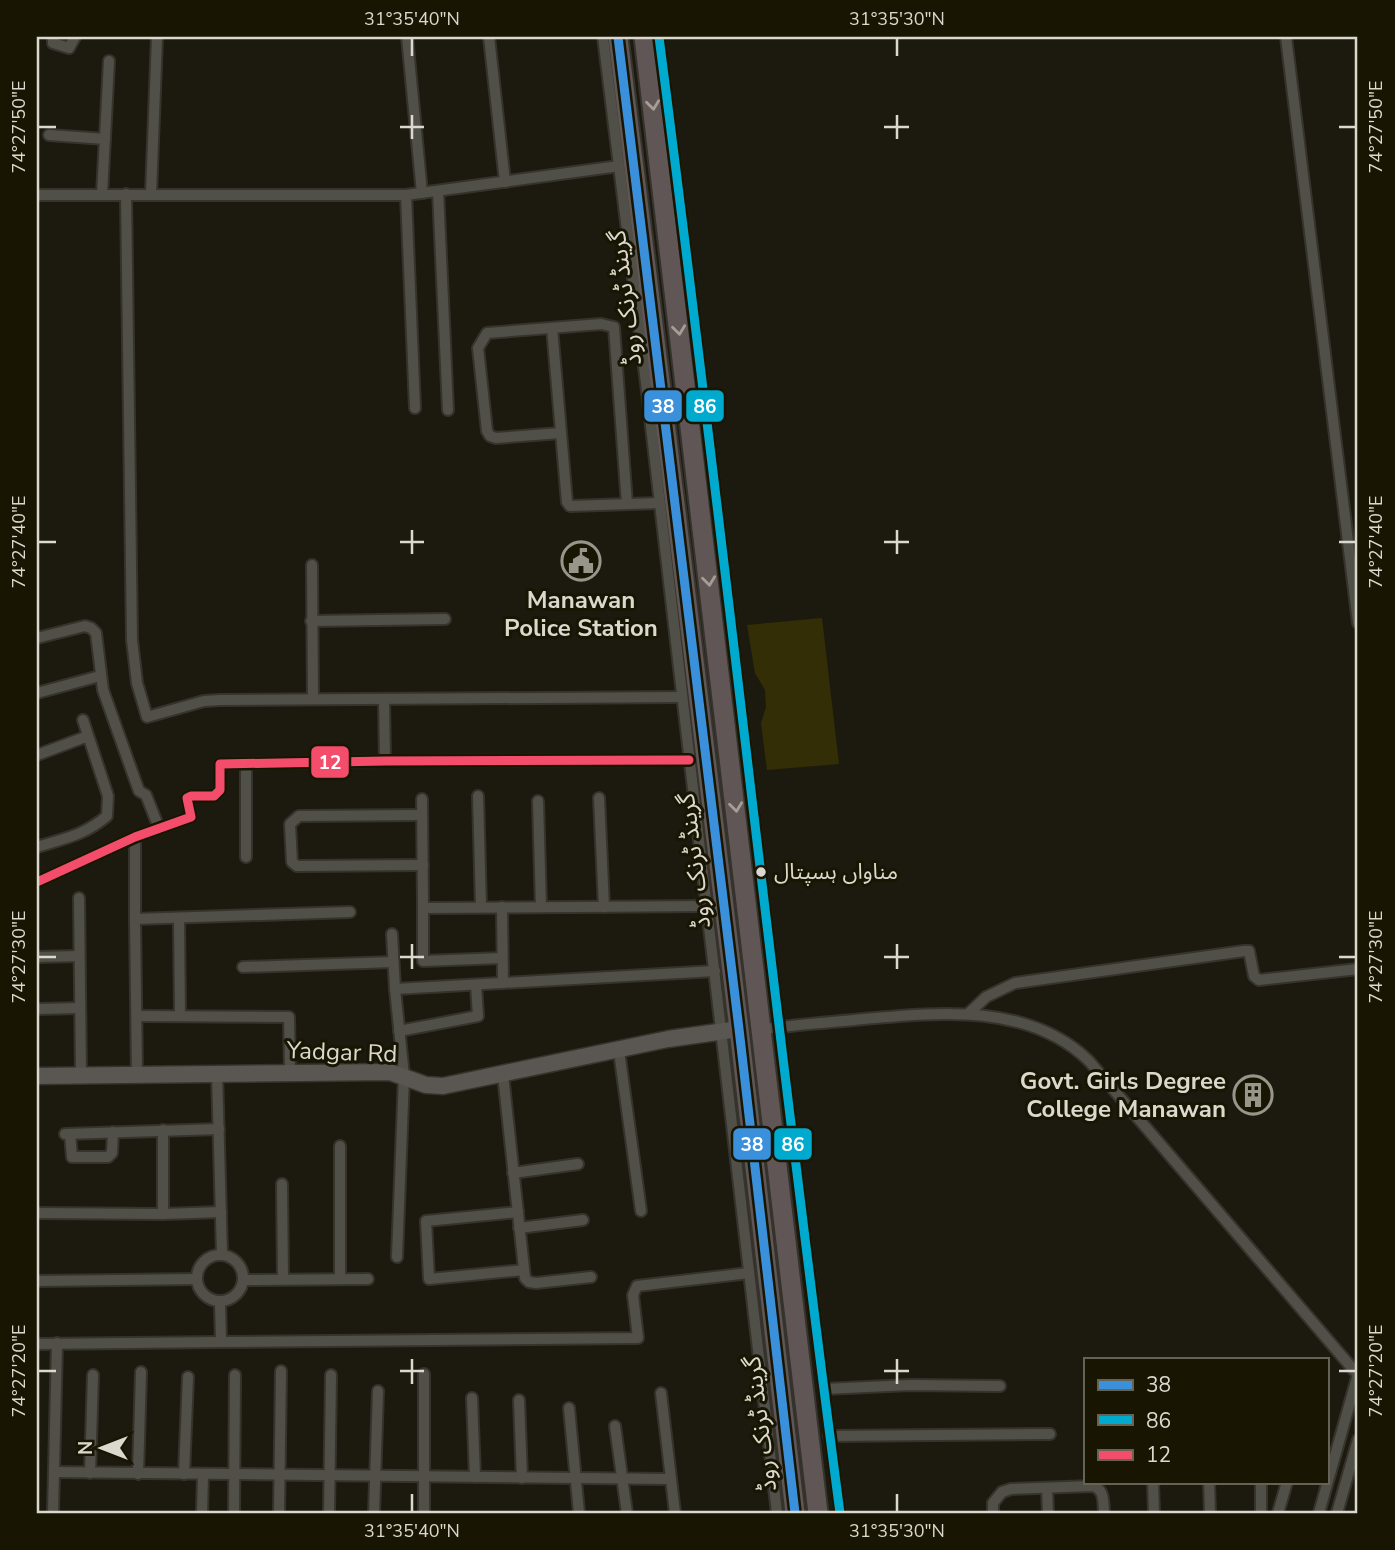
<svg xmlns="http://www.w3.org/2000/svg" width="1395" height="1550" viewBox="0 0 1395 1550" font-family="'Nunito Sans','Noto Sans Arabic',sans-serif">
<style>
.green{fill:#332e05}
.lines{fill:none;stroke-linecap:round;stroke-linejoin:round}
.street-casing{stroke:#35332c;stroke-width:14}
.secondary-casing{stroke:#35332c;stroke-width:19}
.highway-casing{stroke:#35332c;stroke-width:23}
.street{stroke:#515048;stroke-width:10}
.secondary{stroke:#5a5651;stroke-width:16}
.highway{stroke:#605656;stroke-width:19}
.bus-1-casing{stroke:#181503;stroke-width:14}
.bus-2-casing{stroke:#181503;stroke-width:14}
.bus-3-casing{stroke:#181503;stroke-width:14}
.bus-1{stroke:#3a90db;stroke-width:9}
.bus-2{stroke:#00a9ce;stroke-width:9}
.bus-3{stroke:#f44d6c;stroke-width:9}
.oneway{stroke:#a49e97}
.ticks{fill:none;stroke:#dbd9cd;stroke-width:2.5}
.bus-dot{fill:#dbd9cd;stroke:#181503;stroke-width:2.5}
.labels{text-anchor:middle;dominant-baseline:central;stroke-width:6;stroke-linejoin:round;paint-order:stroke}
.bus-label{font-size:22px;fill:#dbd9cd;stroke:#181503;text-anchor:start}
.street-label{font-size:24px;fill:#dbd9cd;stroke:#181503}
.poi-label{font-size:24px;font-weight:bold;fill:#dbd9cd;stroke:#181503}
.line-badge{stroke:#181503;stroke-width:2.5}
.badge-label{font-size:19px;text-anchor:middle;font-weight:bold;fill:#fff}
.neatline{fill:none;stroke:#dbd9cd;stroke-width:2.5}
.ticks-label{font-size:18px;text-anchor:middle;fill:#dbd9cd}
</style>
<rect width="100%" height="100%" fill="#1c1a0f"/>
<polygon class="green" points="822,618 839,764 767,770 761,723 766,707 765,690 755,673 747,625"/>
<g class="lines">
<g class="street-casing">
<g id="street">
<polyline points="53,37 53,43 69,48 75,37"/>
<polyline points="407,37 422,193"/>
<polyline points="489,37 505,182"/>
<polyline points="603,37 646,383 777,1513"/>
<path d="M659,37C723,528 775,1022 840,1513"/>
<polyline points="1286,37 1358,623"/>
<polyline points="49,135 105,139"/>
<polyline points="438,191 448,410"/>
<polyline points="102,194 109,61"/>
<polyline points="126,194 132,640 137,683 147,717 204,701 220,700 682,697"/>
<polyline points="151,194 157,37"/>
<polyline points="37,195 406,195 619,166"/>
<polyline points="406,195 415,408"/>
<polyline points="552,328 567,502 570,506 660,503"/>
<polyline points="561,433 496,438 490,436 487,431 478,348 487,333 601,324 614,327 627,504"/>
<polyline points="312,565 313,699"/>
<polyline points="311,621 445,619"/>
<polyline points="37,638 85,626 91,628 96,633 103,690 139,791 146,795 159,828"/>
<polyline points="37,693 100,676"/>
<polyline points="384,699 385,761"/>
<polyline points="37,755 88,736"/>
<polyline points="478,796 481,907"/>
<polyline points="599,798 604,907"/>
<polyline points="422,799 423,908 707,906"/>
<polyline points="538,801 541,907"/>
<polyline points="422,815 299,816 290,824 292,862 297,866 423,865"/>
<polyline points="135,837 135,919"/>
<path d="M37,847C65,838 83,836 107,816L108,796L83,720"/>
<polyline points="246,857 246,764"/>
<polyline points="37,882 135,837 191,817 187,798 191,796 214,796 220,790 220,764 385,761 689,760"/>
<polyline points="79,898 81,1076"/>
<polyline points="502,907 503,983"/>
<polyline points="423,908 423,961 502,958"/>
<polyline points="179,918 180,1016"/>
<polyline points="392,934 395,989"/>
<polyline points="37,957 79,956"/>
<polyline points="243,967 393,962"/>
<polyline points="37,1009 80,1008"/>
<polyline points="968,1014 986,997 1015,983 1244,951 1249,951 1254,976 1259,980 1358,969"/>
<polyline points="137,1016 289,1017 290,1072"/>
<path d="M772,1028C803,1024 833,1022 864,1019C939,1012 1030,1003 1089,1061L1358,1375"/>
<polyline points="399,1031 478,1016 476,985"/>
<polyline points="619,1051 641,1211"/>
<polyline points="217,1073 222,1255"/>
<polyline points="137,1075 135,919 350,912"/>
<polyline points="503,1075 525,1278 529,1282 536,1283 591,1277"/>
<polyline points="163,1130 163,1214"/>
<polyline points="65,1134 219,1129"/>
<polyline points="70,1134 72,1157 108,1157 112,1153 113,1132"/>
<polyline points="340,1146 340,1279"/>
<polyline points="513,1173 578,1164"/>
<polyline points="282,1184 283,1279"/>
<polyline points="518,1212 426,1221 429,1279 524,1270"/>
<polyline points="37,1213 163,1214 221,1212"/>
<polyline points="519,1228 583,1220"/>
<circle cx="220" cy="1278" r="23"/>
<polyline points="397,1257 404,1076 395,989 715,971"/>
<polyline points="244,1280 368,1279"/>
<polyline points="37,1281 197,1279"/>
<polyline points="220,1302 221,1342 638,1338 633,1295 637,1286 749,1273"/>
<polyline points="37,1344 221,1342"/>
<polyline points="424,1374 424,1513"/>
<polyline points="824,1389 910,1385 1000,1386"/>
<polyline points="661,1393 671,1479"/>
<polyline points="472,1398 475,1477"/>
<polyline points="519,1400 522,1478"/>
<polyline points="569,1408 579,1513"/>
<polyline points="615,1426 627,1513"/>
<polyline points="829,1436 1050,1434"/>
<polyline points="55,1472 671,1479 675,1513"/>
<polyline points="90,1473 93,1375"/>
<polyline points="138,1474 141,1372"/>
<polyline points="184,1474 188,1377"/>
<polyline points="1153,1482 1154,1513"/>
<polyline points="1209,1482 1210,1513"/>
<polyline points="1261,1482 1261,1513"/>
<polyline points="1047,1488 1048,1513"/>
<polyline points="53,1513 57,1343"/>
<polyline points="202,1513 203,1475"/>
<polyline points="234,1513 235,1375"/>
<polyline points="279,1513 281,1371"/>
<polyline points="329,1513 331,1375"/>
<polyline points="374,1513 378,1391"/>
<path d="M993,1513V1503L1002,1492L1011,1489L1093,1486C1105,1490 1103,1502 1104,1513"/>
<polyline points="1278,1513 1287,1482"/>
<polyline points="1319,1513 1358,1374"/>
<polyline points="1337,1513 1358,1440"/>
</g>
</g>
<g class="secondary-casing">
<polyline id="secondary" points="37,1076 390,1072 426,1085 443,1086 668,1039 739,1029"/>
</g>
<g class="highway-casing">
<g id="highway">
<polyline points="618,37 739,1029 795,1513"/>
<polyline points="644,37 818,1513"/>
</g>
</g>
<use href="#street" class="street"/>
<use href="#secondary" class="secondary"/>
<use href="#highway" class="highway"/>
<g class="bus-1-casing">
<polyline id="bus-1" points="618,37 739,1029 795,1513"/>
</g>
<g class="bus-2-casing">
<path id="bus-2" d="M659,37C723,528 775,1022 840,1513"/>
</g>
<g class="bus-3-casing">
<polyline id="bus-3" points="37,882 135,837 191,817 187,798 191,796 214,796 220,790 220,764 385,761 689,760"/>
</g>
<use href="#bus-1" class="bus-1"/>
<use href="#bus-2" class="bus-2"/>
<use href="#bus-3" class="bus-3"/>
</g>
<defs><path id="oneway-chevron" d="M-2-3.5L2.5 0L-2 3.5" fill="none" stroke-width="1.6" stroke-linecap="round" stroke-linejoin="round" transform="scale(1.75)"/></defs>
<g class="oneway">
<use href="#oneway-chevron" transform="translate(653 105) rotate(83)"/>
<use href="#oneway-chevron" transform="translate(679 330) rotate(83)"/>
<use href="#oneway-chevron" transform="translate(709 581) rotate(83)"/>
<use href="#oneway-chevron" transform="translate(736 807) rotate(83)"/>
</g>
<path class="ticks" d="M412,38V56M897,38V56M412,115V139M897,115V139M38,127H56M400,127H424M884,127H909M1339,127H1356M412,530V554M897,530V554M38,542H56M400,542H424M884,542H909M1339,542H1356M412,944V969M897,944V969M38,957H56M400,957H424M884,957H909M1339,957H1356M412,1359V1384M897,1359V1384M38,1371H56M400,1371H424M884,1371H909M1339,1371H1356M412,1494V1512M897,1494V1512"/>
<defs>
<g id="civic-ring" transform="scale(2.0125)"><circle r="9.5" fill="#181503" stroke="#98968a" stroke-width="1.5"/><path d="M-.6-6.5H3V-4.5H.6V-3L4-1V1h2V6H-6V1h2V-1L-.6-3ZM-1.2 2.5V6h2.4V2.5Z" fill="#98968a"/></g>
<g id="building-ring" transform="scale(2.0125)"><circle r="9.5" fill="#181503" stroke="#98968a" stroke-width="1.5"/><path d="M-4-6H4V6H1V3H-1V6H-4ZM-2.5-4.3h1.7v1.8h-1.7ZM.8-4.3h1.7v1.8H.8ZM-2.5-1h1.7V.8h-1.7ZM.8-1h1.7V.8H.8Z" fill="#98968a"/></g>
</defs>
<g fill-rule="evenodd">
<use href="#civic-ring" x="581" y="561"/>
<use href="#building-ring" x="1253" y="1095"/>
</g>
<circle class="bus-dot" cx="761" cy="872" r="6"/>
<g class="labels">
<g class="bus-label">
<text x="774" y="872">مناواں ہسپتال</text>
</g>
<g class="street-label">
<text transform="translate(625 298) rotate(-97)">گرینڈ ٹرنک روڈ</text>
<text transform="translate(694 861) rotate(-97)">گرینڈ ٹرنک روڈ</text>
<text transform="translate(342 1052) rotate(2)">Yadgar Rd</text>
<text transform="translate(760 1424) rotate(-97)">گرینڈ ٹرنک روڈ</text>
</g>
<g class="poi-label">
<text x="581" y="600">Manawan<tspan x="581" dy="28">Police Station</tspan></text>
<text x="1226" y="1081" text-anchor="end">Govt. Girls Degree<tspan x="1226" dy="28">College Manawan</tspan></text>
</g>
</g>
<g class="line-badge">
<rect x="685" y="389" width="40" height="34" rx="7" fill="#00a9ce"/>
<rect x="643" y="389" width="40" height="34" rx="7" fill="#3a90db"/>
<rect x="310" y="745" width="40" height="34" rx="7" fill="#f44d6c"/>
<rect x="732" y="1127" width="40" height="34" rx="7" fill="#3a90db"/>
<rect x="773" y="1127" width="40" height="34" rx="7" fill="#00a9ce"/>
</g>
<g class="badge-label">
<text x="705" y="413">86</text>
<text x="663" y="413">38</text>
<text x="330" y="769">12</text>
<text x="752" y="1151">38</text>
<text x="793" y="1151">86</text>
</g>
<rect width="1395" height="1550" fill="none" stroke="#181503" stroke-width="77"/>
<rect x="1084" y="1358" width="245" height="126" fill="#181503" stroke="#666354" stroke-width="2"/>
<rect x="1098" y="1380" width="35" height="10" fill="#3a90db" stroke="#666354" stroke-width="2"/>
<text x="1146" y="1392" font-size="21" fill="#dbd9cd">38</text>
<rect x="1098" y="1415" width="35" height="10" fill="#00a9ce" stroke="#666354" stroke-width="2"/>
<text x="1146" y="1428" font-size="21" fill="#dbd9cd">86</text>
<rect x="1098" y="1450" width="35" height="10" fill="#f44d6c" stroke="#666354" stroke-width="2"/>
<text x="1146" y="1462" font-size="21" fill="#dbd9cd">12</text>
<g transform="translate(102 1448) rotate(270)" stroke="#181503" stroke-width="5" paint-order="stroke">
<path d="M0-5L12 26L0 18L-12 26Z" fill="#dbd9cd"/>
<text y="-10" font-size="19" font-weight="bold" text-anchor="middle" fill="#dbd9cd">N</text>
</g>
<rect x="38" y="38" width="1318" height="1474" class="neatline"/>
<g class="ticks-label">
<text x="412" y="25">31°35'40"N</text>
<text x="897" y="25">31°35'30"N</text>
<text transform="translate(1376 127) rotate(-90)" y="6">74°27'50"E</text>
<text transform="translate(19 127) rotate(-90)" y="6">74°27'50"E</text>
<text transform="translate(1376 542) rotate(-90)" y="6">74°27'40"E</text>
<text transform="translate(19 542) rotate(-90)" y="6">74°27'40"E</text>
<text transform="translate(1376 957) rotate(-90)" y="6">74°27'30"E</text>
<text transform="translate(19 957) rotate(-90)" y="6">74°27'30"E</text>
<text transform="translate(1376 1371) rotate(-90)" y="6">74°27'20"E</text>
<text transform="translate(19 1371) rotate(-90)" y="6">74°27'20"E</text>
<text x="412" y="1537">31°35'40"N</text>
<text x="897" y="1537">31°35'30"N</text>
</g>
</svg>
